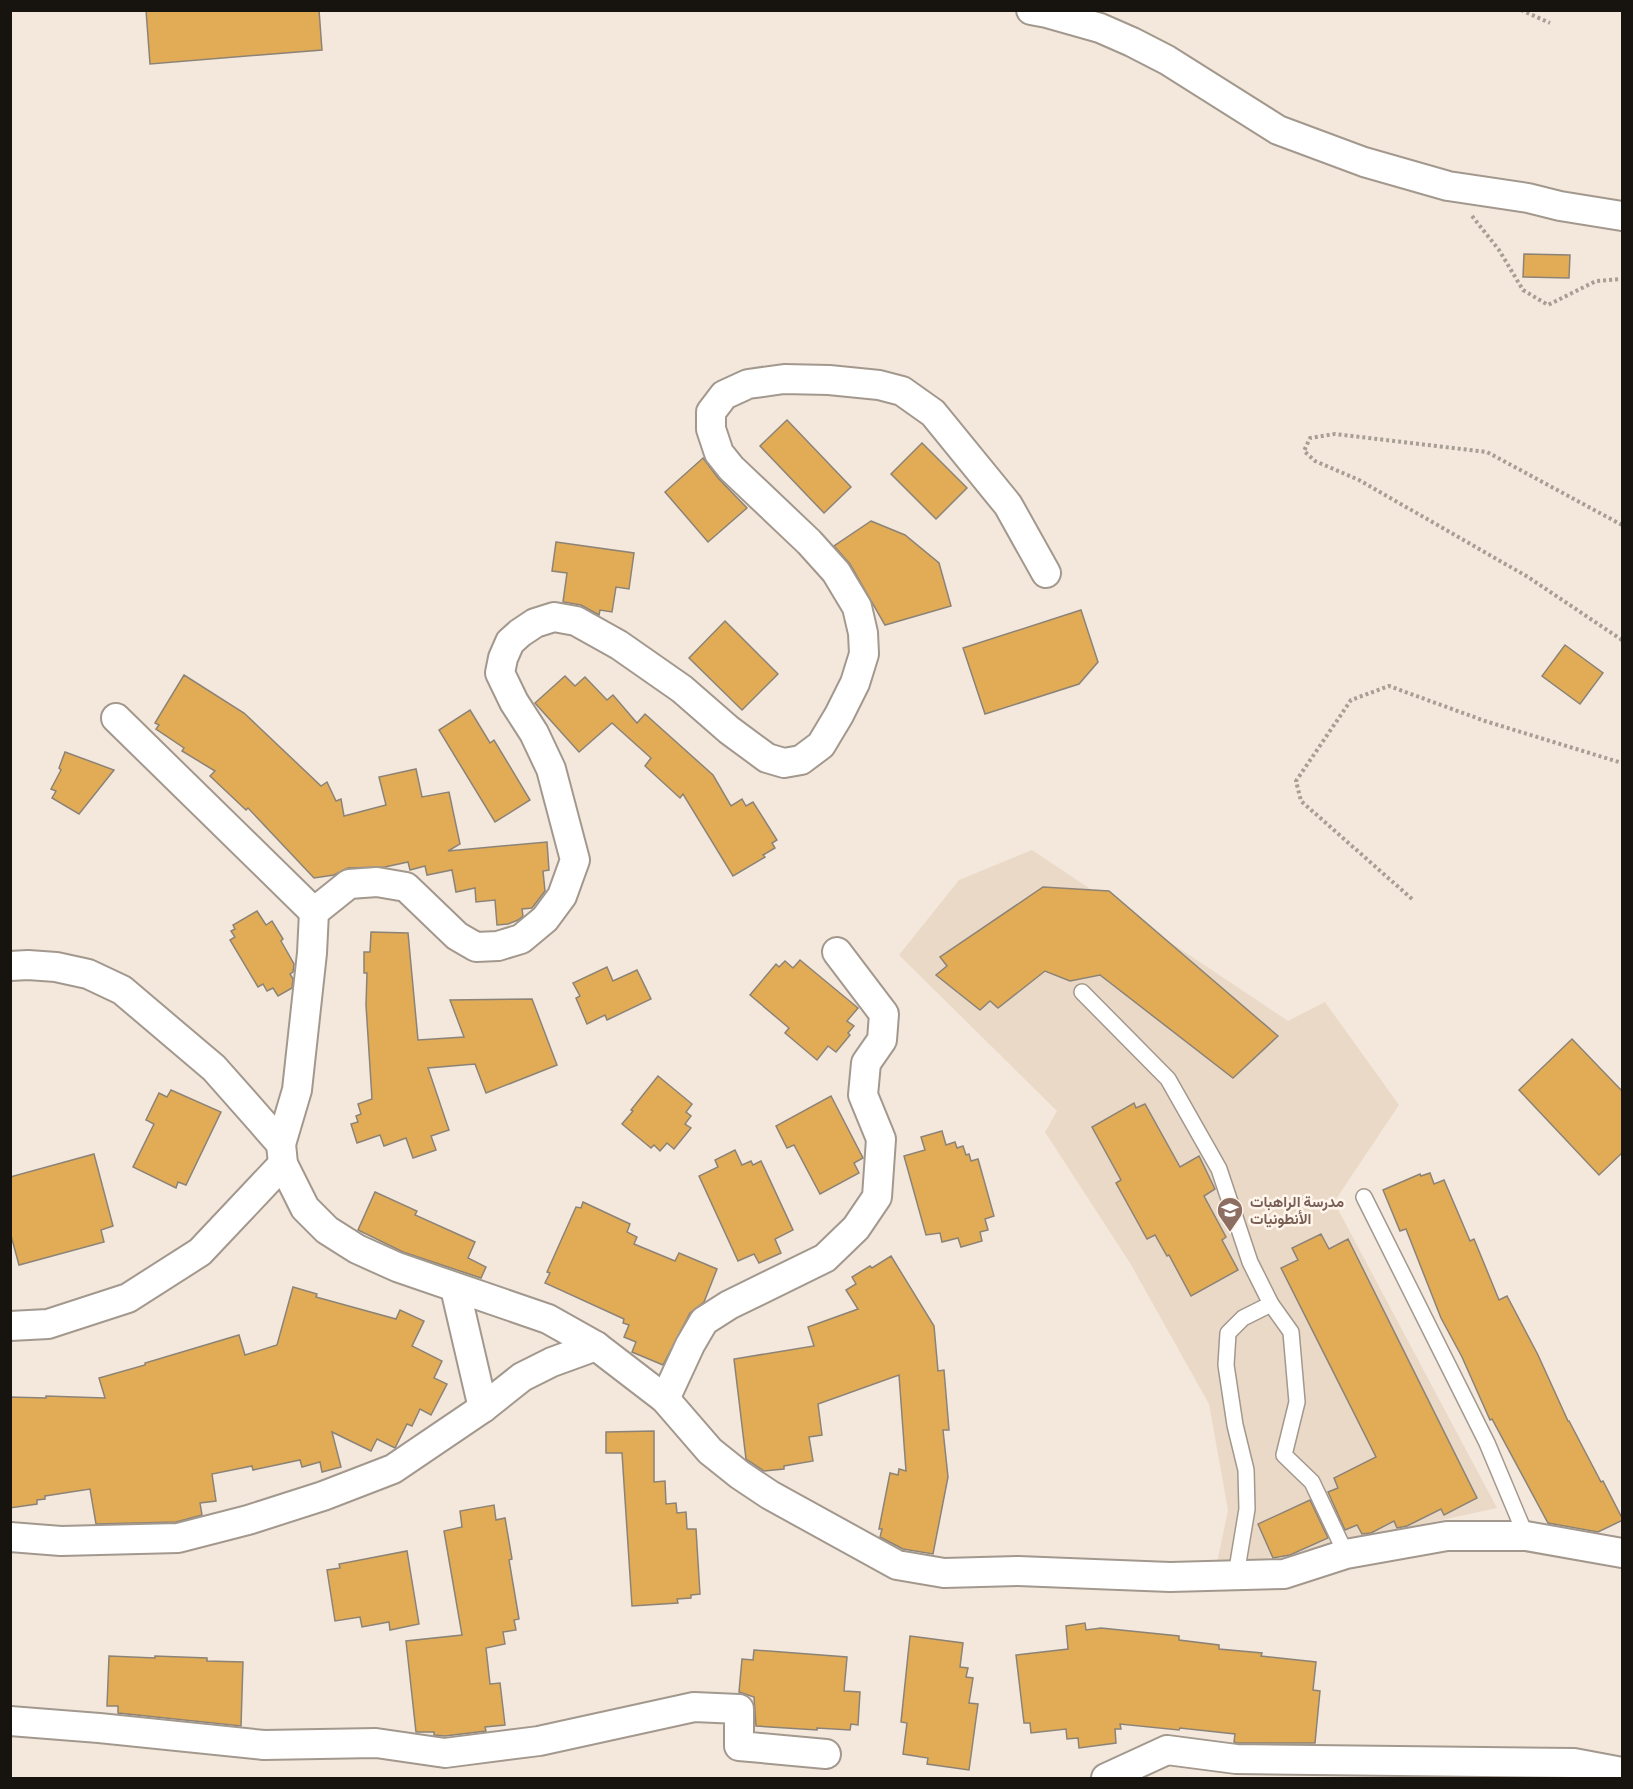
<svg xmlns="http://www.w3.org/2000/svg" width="1633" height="1789" viewBox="0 0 1633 1789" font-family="'PT Sans Narrow',Vazirmatn,sans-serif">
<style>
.built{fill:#ead9c7}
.building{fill:#e2ac56;stroke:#8c8377;stroke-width:1.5}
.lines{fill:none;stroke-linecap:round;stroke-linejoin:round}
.lane-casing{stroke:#a3988d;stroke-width:18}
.street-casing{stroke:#a3988d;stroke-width:32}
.path{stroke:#a79e94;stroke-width:4;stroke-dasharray:3 3;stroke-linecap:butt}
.lane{stroke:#fff;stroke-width:15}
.street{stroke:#fff;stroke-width:28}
.labels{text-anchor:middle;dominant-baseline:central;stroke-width:5;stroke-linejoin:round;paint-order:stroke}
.education-label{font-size:15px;font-weight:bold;fill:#785e54;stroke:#fff5eb;text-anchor:start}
</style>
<rect width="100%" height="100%" fill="#f3e8db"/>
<polygon class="built" points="1032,850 1288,1021 1325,1002 1399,1105 1334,1202 1497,1508 1254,1561 1217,1563 1228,1510 1209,1404 1130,1263 1045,1132 1057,1111 899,955 959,880"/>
<g class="building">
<polygon points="146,10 319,10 322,50 150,64"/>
<polygon points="1524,254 1570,255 1569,278 1523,277"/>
<polygon points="787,420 851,487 824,513 760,446"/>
<polygon points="922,443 967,488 936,519 891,474"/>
<polygon points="703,458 718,478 747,508 708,542 665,492"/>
<polygon points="871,521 905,535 939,563 951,606 885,625 850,564 834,546"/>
<polygon points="556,542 634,553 629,589 616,587 612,612 600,610 599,615 581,605 563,602 567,573 552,571"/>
<polygon points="1081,610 1098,662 1079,684 985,714 963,648"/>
<polygon points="725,621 778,674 742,710 689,658"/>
<polygon points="1565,645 1603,673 1580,704 1542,676"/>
<polygon points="184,675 244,713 321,786 327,782 336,801 341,799 344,816 386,805 379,777 416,769 422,797 449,792 460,844 448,851 547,842 549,870 543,871 545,891 532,908 522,909 523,916 518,920 508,924 497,925 495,900 476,902 475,888 456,892 452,870 427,875 425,866 410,870 408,862 385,867 348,868 334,875 314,878 248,808 246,810 210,776 215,771 182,751 184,748 156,729 159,725 155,723"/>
<polygon points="565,676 575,686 585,677 607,700 613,695 637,723 645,714 713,775 731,806 742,799 746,806 753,802 777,840 772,843 775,848 763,855 765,857 733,876 683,794 680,798 645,766 651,758 612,723 579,752 535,703"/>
<polygon points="470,710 490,743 494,740 530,800 495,822 439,730"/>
<polygon points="65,752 114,770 79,814 52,798 56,791 51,789 61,770 59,768"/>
<polygon points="1043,887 1109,891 1278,1036 1233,1078 1100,975 1070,981 1045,971 998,1008 990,1001 980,1010 936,975 947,966 940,957"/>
<polygon points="257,911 266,925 272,921 283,939 281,941 294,964 293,972 290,974 293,979 292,988 278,996 273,988 267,991 263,984 258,987 230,940 235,937 231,931 235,929 233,925"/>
<polygon points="371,932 408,933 418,1040 464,1037 450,1000 532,999 557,1065 486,1093 475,1064 428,1068 449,1130 431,1136 436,1150 413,1158 406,1138 384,1146 380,1135 357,1143 351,1124 358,1122 356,1116 361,1114 358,1104 372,1099 366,1005 367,973 364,973 364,952 370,952"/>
<polygon points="800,960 858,1008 847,1021 854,1026 848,1033 850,1035 836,1052 828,1046 817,1060 785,1033 789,1028 750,995 776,964 779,967 785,961 793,968"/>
<polygon points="607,967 613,981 637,970 651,999 607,1020 605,1015 587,1024 576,998 580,996 573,983"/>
<polygon points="1572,1039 1623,1092 1623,1152 1599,1175 1519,1090"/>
<polygon points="658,1076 692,1104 686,1112 691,1116 685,1124 691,1128 674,1149 667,1143 660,1151 654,1145 651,1148 622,1124 633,1111 631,1110"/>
<polygon points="171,1090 221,1112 186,1185 178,1182 176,1188 133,1167 154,1124 146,1120 159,1093 167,1097"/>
<polygon points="831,1096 863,1158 854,1163 859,1173 820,1194 794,1145 787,1148 776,1126"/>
<polygon points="1134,1103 1136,1108 1145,1104 1180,1167 1199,1156 1215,1189 1204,1196 1226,1237 1222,1240 1238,1270 1191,1296 1169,1255 1167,1256 1155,1235 1147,1239 1116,1183 1121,1180 1092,1127"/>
<polygon points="942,1131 946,1145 955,1142 957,1148 963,1146 966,1155 969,1154 971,1161 978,1159 994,1216 985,1219 988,1230 980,1232 982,1241 961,1247 958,1238 942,1242 940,1233 926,1235 904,1156 925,1150 921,1137"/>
<polygon points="735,1150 742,1165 751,1161 753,1165 761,1161 793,1230 775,1239 781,1253 759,1263 754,1254 738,1261 699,1176 718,1167 715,1160"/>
<polygon points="94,1154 113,1226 101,1230 104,1242 19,1265 10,1232 10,1177"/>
<polygon points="1430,1173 1434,1184 1444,1180 1470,1241 1474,1239 1499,1300 1507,1296 1538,1355 1568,1421 1569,1421 1601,1482 1603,1481 1623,1520 1598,1532 1548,1523 1492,1419 1490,1420 1462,1357 1441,1318 1406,1229 1400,1231 1383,1190 1420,1174 1421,1176"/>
<polygon points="375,1192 417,1211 415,1215 475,1242 468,1258 486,1267 481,1278 403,1252 358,1230"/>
<polygon points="583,1202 630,1224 627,1232 637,1237 634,1244 675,1261 679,1253 717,1269 704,1302 690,1313 663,1365 632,1352 636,1342 624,1337 629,1325 623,1323 624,1319 545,1283 550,1273 547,1272 576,1207 581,1208"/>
<polygon points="1321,1234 1329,1249 1348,1239 1477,1498 1444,1515 1441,1509 1407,1526 1397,1528 1394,1521 1371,1533 1362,1534 1357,1525 1345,1530 1328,1492 1338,1488 1334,1478 1376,1457 1281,1268 1298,1260 1292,1248"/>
<polygon points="891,1256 934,1326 938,1371 944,1370 949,1430 943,1430 948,1477 933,1554 903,1549 880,1537 882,1529 879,1529 890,1473 898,1475 899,1469 906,1471 899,1375 818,1404 822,1435 809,1437 813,1461 784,1466 784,1469 764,1471 746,1459 734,1359 814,1346 808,1327 858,1309 846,1290 856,1284 852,1277 870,1266 872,1268"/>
<polygon points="293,1287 317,1294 316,1297 396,1319 400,1310 424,1321 412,1346 442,1361 434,1378 447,1384 431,1415 420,1409 412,1426 407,1424 395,1448 377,1439 371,1451 332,1432 341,1467 322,1472 320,1462 302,1467 300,1460 253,1470 252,1466 212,1474 216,1501 200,1503 202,1515 176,1522 96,1524 90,1489 45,1496 45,1499 37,1500 37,1504 10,1508 10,1397 46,1398 46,1396 105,1398 99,1378 145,1365 145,1363 239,1335 245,1355 277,1345"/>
<polygon points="654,1431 654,1482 665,1481 666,1504 676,1503 677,1513 686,1512 687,1529 696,1529 700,1594 691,1595 691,1598 677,1599 678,1603 632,1606 622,1453 606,1453 606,1432"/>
<polygon points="1310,1500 1328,1538 1290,1555 1273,1558 1258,1524"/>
<polygon points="494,1505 496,1520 505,1518 512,1559 509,1560 519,1619 514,1620 516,1630 503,1632 505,1644 486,1648 490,1684 500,1683 505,1725 485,1727 486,1731 445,1736 434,1735 434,1732 416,1732 406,1641 462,1635 444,1531 462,1527 460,1511"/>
<polygon points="407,1551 419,1624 390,1630 389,1622 362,1627 360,1617 335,1621 327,1570 340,1568 339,1564"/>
<polygon points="1085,1623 1086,1630 1101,1628 1179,1636 1179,1640 1219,1645 1219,1649 1262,1653 1261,1656 1316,1662 1313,1690 1320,1691 1315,1743 1237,1743 1234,1742 1235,1734 1180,1728 1179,1730 1120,1724 1121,1729 1115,1729 1116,1743 1079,1748 1078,1738 1067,1739 1066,1729 1031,1733 1030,1723 1024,1723 1016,1655 1068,1649 1066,1626"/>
<polygon points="910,1636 963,1643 960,1667 968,1668 966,1677 973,1678 969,1703 978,1704 969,1770 927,1764 928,1758 903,1754 907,1723 901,1722"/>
<polygon points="754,1650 847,1657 844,1691 860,1692 858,1725 851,1724 850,1730 817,1728 817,1730 756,1726 754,1697 739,1692 742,1659 753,1660"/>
<polygon points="109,1656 155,1658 155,1656 207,1658 207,1661 243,1662 241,1726 118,1713 118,1706 107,1706"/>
</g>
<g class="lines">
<g class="lane-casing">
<g id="lane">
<polyline points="1082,992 1168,1079 1219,1169 1250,1262 1271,1304 1291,1332 1297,1402 1284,1455 1312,1482 1346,1554"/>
<polyline points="1364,1197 1487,1443 1526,1536"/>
<polyline points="1236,1575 1247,1509 1246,1470 1235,1425 1226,1365 1228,1333 1243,1318 1271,1304"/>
</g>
</g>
<g class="street-casing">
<g id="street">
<polyline points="1031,10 1047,13 1100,28 1132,42 1167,60 1278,130 1364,162 1448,186 1528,198 1560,206 1622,216"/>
<polyline points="116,718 314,912"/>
<polyline points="10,966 28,965 56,967 88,974 122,990 214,1068 260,1120 281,1144 283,1164 305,1208 327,1230 357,1249 397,1267 548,1319 596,1346 665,1399 710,1451 740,1475 770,1495 897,1565 944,1573 1018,1571 1170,1577 1284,1574 1346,1554 1447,1536 1526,1536 1622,1553"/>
<polyline points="281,1144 297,1090 312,953 314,912 349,884 377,882 406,887 457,936 476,947 498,946 521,939 545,919 562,896 575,860 551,769 534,733 514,702 500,673 503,658 510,642 520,633 535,623 554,617 576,621 619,645 682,689 729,730 767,758 784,763 801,760 821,745 839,715 855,683 864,654 863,633 857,607 836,572 809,542 731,468 719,453 711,429 711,412 724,395 748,384 784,379 829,380 879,385 902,391 933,413 1008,505 1046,573"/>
<polyline points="455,1288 483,1408"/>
<polyline points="10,1326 48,1324 128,1298 200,1252 283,1164"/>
<polyline points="665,1399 690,1345 704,1321 729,1305 825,1258 856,1228 877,1197 881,1139 863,1095 866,1063 882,1040 884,1014 837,952"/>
<polyline points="10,1537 61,1541 178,1538 248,1520 323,1496 393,1469 483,1408 522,1377 552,1362 596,1346"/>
<polyline points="10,1721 99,1728 264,1745 376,1743 445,1753 539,1741 694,1707 739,1709 739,1746 826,1754"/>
<polyline points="1106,1778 1167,1750 1236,1759 1574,1763 1622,1772"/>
</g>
</g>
<g class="path">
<polyline points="1521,10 1550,23"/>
<polyline points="1472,216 1499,250 1523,290 1548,305 1596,281 1622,279"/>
<polyline points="1622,525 1487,452 1335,434 1310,438 1304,451 1315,461 1359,480 1528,577 1622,640"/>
<polyline points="1412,899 1301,801 1296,781 1351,700 1389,686 1485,721 1622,763"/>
</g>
<use href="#lane" class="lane"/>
<use href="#street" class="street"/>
</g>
<defs>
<g id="school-pin" transform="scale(1.35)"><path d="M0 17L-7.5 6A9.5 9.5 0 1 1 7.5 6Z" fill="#8d6e63" stroke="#fff5eb"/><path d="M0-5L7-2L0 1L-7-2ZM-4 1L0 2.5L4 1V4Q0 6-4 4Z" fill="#fff"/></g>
</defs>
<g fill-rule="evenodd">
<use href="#school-pin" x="1230" y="1210"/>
</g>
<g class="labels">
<g class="education-label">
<text x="1250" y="1201">مدرسة الراهبات<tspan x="1250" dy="17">الأنطونيات</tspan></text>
</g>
</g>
<rect width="1633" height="1789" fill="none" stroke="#17130f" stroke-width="24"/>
</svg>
